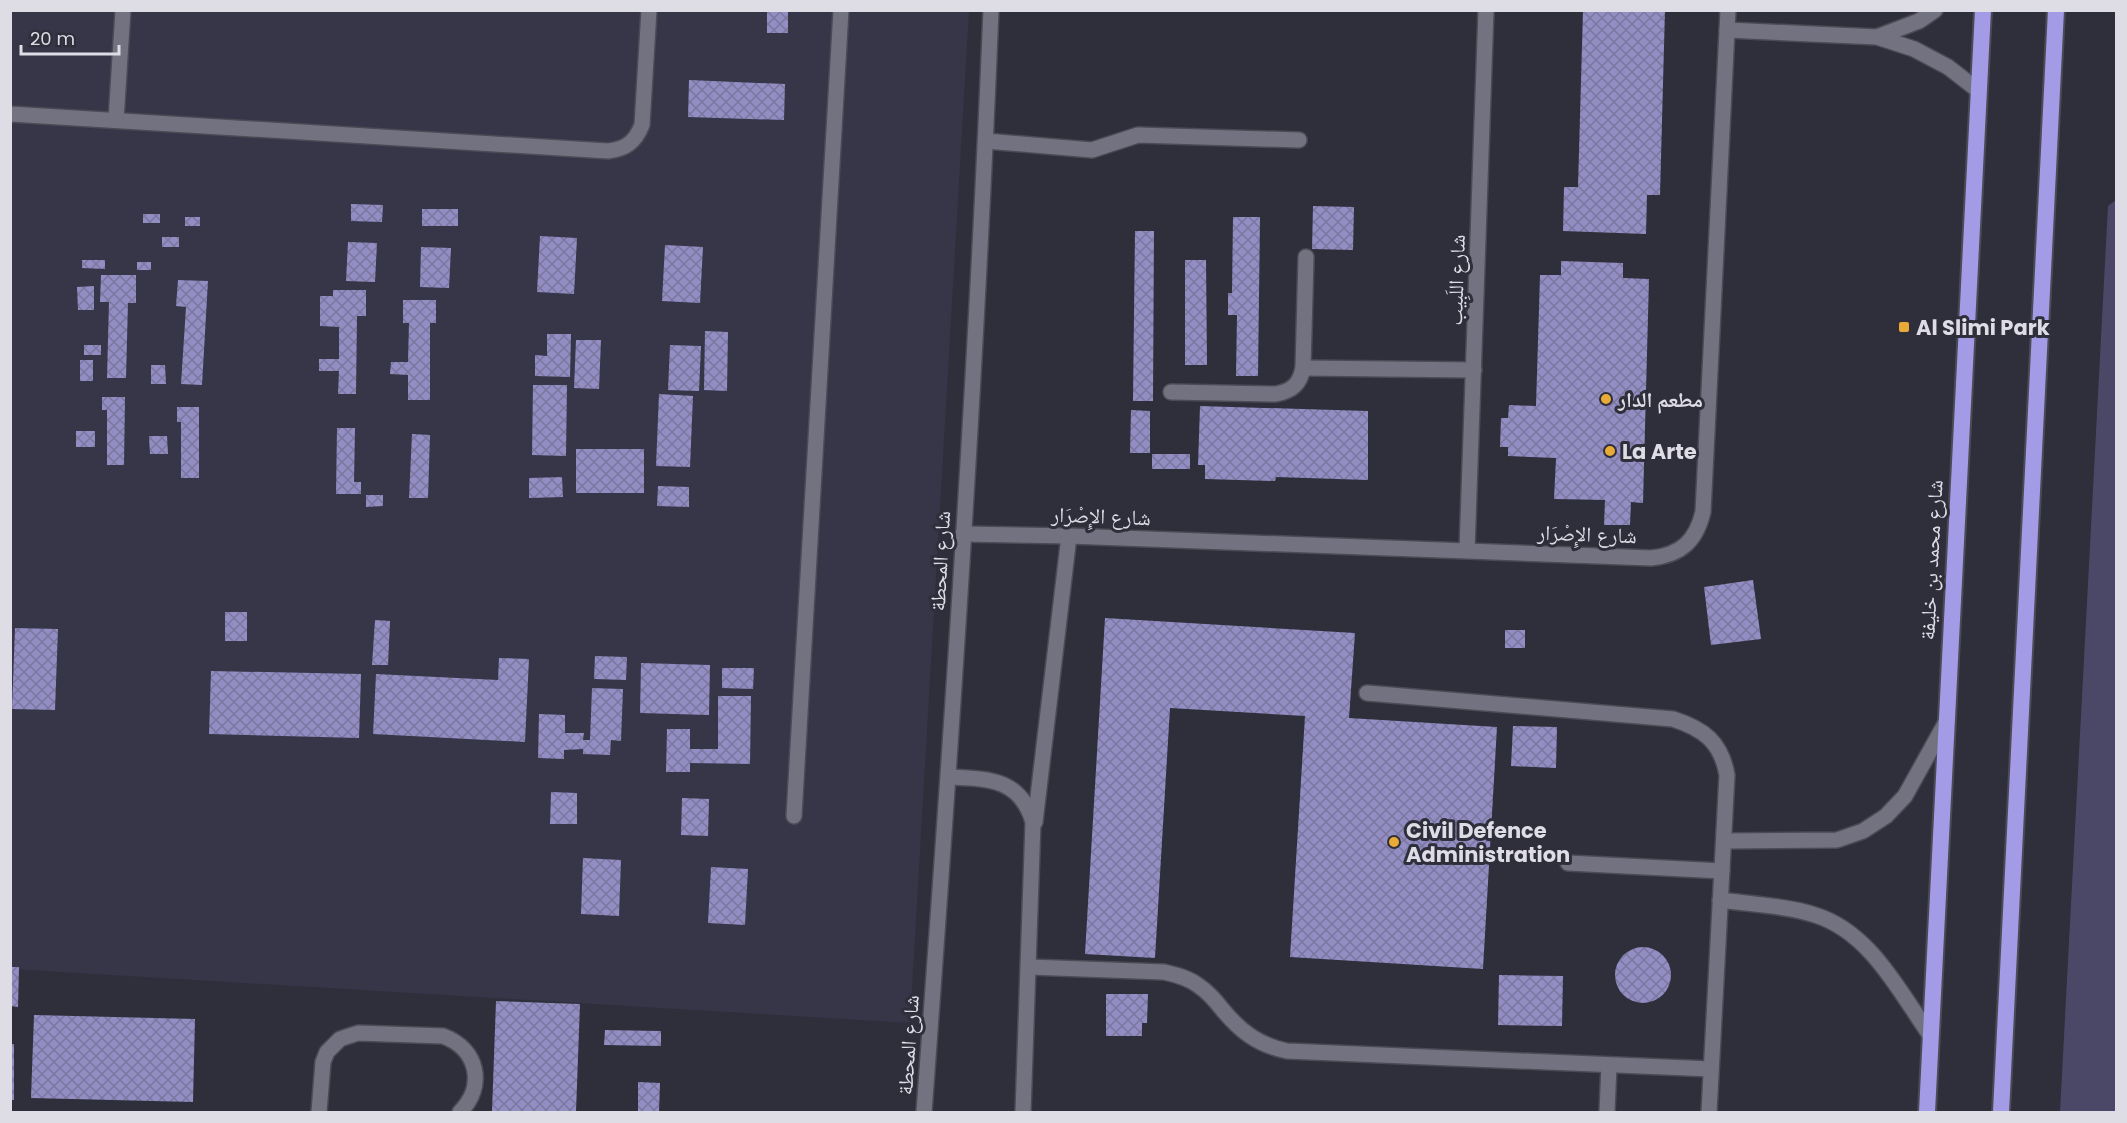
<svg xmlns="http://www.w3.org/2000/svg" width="2127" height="1123" viewBox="0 0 2127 1123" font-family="Poppins,'Noto Naskh Arabic',sans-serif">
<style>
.built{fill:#373548}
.green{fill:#4b4867}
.building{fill:url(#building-cross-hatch)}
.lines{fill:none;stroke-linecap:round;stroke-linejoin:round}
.service-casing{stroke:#4b4a55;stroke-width:18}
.trunk-casing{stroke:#4b4a55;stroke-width:20}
.service{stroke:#737281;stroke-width:15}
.trunk{stroke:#a39be5;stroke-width:16}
.poi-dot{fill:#e9ab38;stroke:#2f2e3b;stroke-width:2}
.labels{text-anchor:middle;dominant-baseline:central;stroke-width:6;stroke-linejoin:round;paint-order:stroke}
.street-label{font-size:21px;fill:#dedde6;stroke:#2f2e3b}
.poi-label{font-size:21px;font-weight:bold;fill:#dedde6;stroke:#2f2e3b;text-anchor:start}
</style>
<defs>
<pattern id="building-cross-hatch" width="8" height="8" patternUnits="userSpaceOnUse" patternTransform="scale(1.5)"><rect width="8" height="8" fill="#928dc3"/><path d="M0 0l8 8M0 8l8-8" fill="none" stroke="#7a769d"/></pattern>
</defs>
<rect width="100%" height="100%" fill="#2f2e3b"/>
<polygon class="built" points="10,11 969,11 910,1023 11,969"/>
<polygon class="green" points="2116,200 2116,1112 2060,1112 2108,206"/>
<g class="building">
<rect x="767" y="10" width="21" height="23"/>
<polygon points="1583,10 1665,10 1660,195 1647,195 1646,234 1563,231 1564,187 1578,187"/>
<polygon points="689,80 785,84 784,120 688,117"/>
<polygon points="351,204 383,205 382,222 351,221"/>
<polygon points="1313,206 1354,207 1353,250 1312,249"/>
<rect x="422" y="209" width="36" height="17"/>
<rect x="143" y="214" width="17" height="9"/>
<rect x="185" y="217" width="15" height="9"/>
<polygon points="1233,217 1260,217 1258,376 1236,376 1237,315 1228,315 1228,293 1232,293"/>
<polygon points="1135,231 1154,231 1153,401 1133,401"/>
<polygon points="540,236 577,238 574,294 537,292"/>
<rect x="162" y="237" width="17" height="10"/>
<polygon points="348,242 377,243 375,282 346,281"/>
<polygon points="665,245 703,247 700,303 662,301"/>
<polygon points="421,247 451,248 449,288 420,287"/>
<polygon points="82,260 105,260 105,269 82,268"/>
<polygon points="1185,260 1206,260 1207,365 1185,365"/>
<polygon points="1561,261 1623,263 1623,278 1649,279 1643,503 1631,502 1630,525 1604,525 1605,500 1554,499 1556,458 1508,456 1508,447 1500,447 1501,418 1508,418 1509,405 1536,406 1540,275 1561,275"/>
<rect x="137" y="262" width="14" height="8"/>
<polygon points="101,275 136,275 136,303 128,303 126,378 107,378 109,302 100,302"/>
<polygon points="178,280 208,281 202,385 181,384 186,307 176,306"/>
<polygon points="94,286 94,310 78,310 77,287"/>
<polygon points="333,290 366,290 366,316 357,316 356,394 338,394 339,371 319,371 319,359 339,359 339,327 320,326 320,296 333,296"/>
<polygon points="403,300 436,300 436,323 430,323 430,400 408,400 408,375 390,374 391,362 408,362 409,323 403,323"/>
<polygon points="705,331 728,332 727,391 704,390"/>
<polygon points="547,334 571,334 570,377 535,376 535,355 547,356"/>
<polygon points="576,340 601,340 599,389 574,388"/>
<rect x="84" y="345" width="17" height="10"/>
<polygon points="670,345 701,346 699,391 668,390"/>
<rect x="80" y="360" width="13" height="21"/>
<polygon points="151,365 165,365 166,384 151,384"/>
<polygon points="533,385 567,385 566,456 532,455"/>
<polygon points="659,394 693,396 690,467 656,466"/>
<polygon points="102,397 125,397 124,465 107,465 107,410 102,410"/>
<polygon points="1200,406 1368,411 1368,480 1276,477 1275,481 1205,479 1205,465 1198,465"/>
<polygon points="177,407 199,407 199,478 181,478 181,422 177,422"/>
<polygon points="1131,410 1150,411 1150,453 1130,453"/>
<polygon points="337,428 355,428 354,482 361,482 361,494 336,494"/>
<rect x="76" y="431" width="19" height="16"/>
<polygon points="412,434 430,435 428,498 409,498"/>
<polygon points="149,436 167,436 168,454 150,454"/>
<rect x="576" y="449" width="68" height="44"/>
<rect x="1152" y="454" width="38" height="15"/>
<polygon points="562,477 563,497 529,498 529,478"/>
<polygon points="658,486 689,487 689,507 657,506"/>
<polygon points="366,495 383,495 383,506 366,507"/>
<polygon points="1753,580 1761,639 1711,645 1704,587"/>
<rect x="225" y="612" width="22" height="29"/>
<polygon points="1105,618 1355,633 1349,718 1497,727 1483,969 1290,957 1305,716 1170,708 1155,958 1085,954"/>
<polygon points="375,620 390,621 388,665 372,665"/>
<polygon points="15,628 58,629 55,710 12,709"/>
<rect x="1505" y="630" width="20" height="18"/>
<polygon points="595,656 627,657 626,680 594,679"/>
<polygon points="499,658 529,659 525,742 373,734 376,674 498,680"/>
<polygon points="641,663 710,665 709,715 640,713"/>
<polygon points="722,668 754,668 753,689 722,688"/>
<polygon points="211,671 361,674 359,738 209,734"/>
<polygon points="592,688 623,689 621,741 611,740 610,755 583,754 583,749 564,750 564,759 538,758 539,714 565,715 565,733 584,733 583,740 590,740"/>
<polygon points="718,696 751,696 750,764 690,763 690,772 666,772 667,729 690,729 690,749 718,749"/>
<polygon points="1513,726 1557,727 1556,768 1511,766"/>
<polygon points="551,792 577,793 577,824 550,824"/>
<polygon points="682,798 709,799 708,836 681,835"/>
<polygon points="583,858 621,860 619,916 581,914"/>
<polygon points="711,867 748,869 745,925 708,923"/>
<circle cx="1643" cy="975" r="28"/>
<polygon points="10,967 19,967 18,1007 10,1006"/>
<polygon points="1499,975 1563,976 1562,1026 1498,1025"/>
<polygon points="1106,994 1148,994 1147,1023 1142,1023 1142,1036 1106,1036"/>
<polygon points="496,1001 580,1004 576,1112 492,1112"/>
<polygon points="34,1015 195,1019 193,1102 31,1098"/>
<polygon points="605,1030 661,1031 661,1046 604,1045"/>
<rect x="10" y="1044" width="4" height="56"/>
<polygon points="638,1082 660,1083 659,1112 638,1112"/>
</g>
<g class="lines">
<g class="service-casing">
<g id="service">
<polyline points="1727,30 1877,37 1914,49 1948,67 1979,91"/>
<polyline points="1877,37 1919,21 1935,10"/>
<path d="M10,114L608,151C626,149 635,142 642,125L649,10"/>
<polyline points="116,120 123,10"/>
<polyline points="986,141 1092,150 1138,135 1299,140"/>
<polyline points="1303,368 1474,370"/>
<path d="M1171,392L1276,394C1292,391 1300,384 1303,368L1306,257"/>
<path d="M963,534L1069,536L1651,558C1681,555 1696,541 1703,512L1728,10"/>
<polyline points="1467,550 1486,10"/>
<path d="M1367,693L1673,719C1704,729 1721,742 1727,775L1709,1112"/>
<path d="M949,777C988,779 1020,778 1033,822L1023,1112"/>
<polyline points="794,816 841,10"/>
<polyline points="1035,822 1069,536"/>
<polyline points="1724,841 1837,840 1863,831 1886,816 1905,796 1945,724"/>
<polyline points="1568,863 1722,871"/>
<path d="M1720,900C1749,904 1789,906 1815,915C1870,932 1899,991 1930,1035"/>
<path d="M1029,967L1164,972C1176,975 1189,978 1199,986C1208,992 1215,1000 1222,1009C1240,1031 1258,1045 1287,1051L1711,1069"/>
<path d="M319,1112L323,1062L327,1052L340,1039L358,1033L443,1036C478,1049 486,1086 460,1112"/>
<path d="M924,1112C951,746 976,378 991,10"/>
<polyline points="1607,1112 1609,1065"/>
</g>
</g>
<g class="trunk-casing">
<g id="trunk">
<polyline points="1927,1112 1983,10"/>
<polyline points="2001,1112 2056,10"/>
</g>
</g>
<use href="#service" class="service"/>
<use href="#trunk" class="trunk"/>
</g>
<g class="poi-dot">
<rect x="1898" y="321" width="12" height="12" rx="3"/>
<circle cx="1606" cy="399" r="6"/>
<circle cx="1610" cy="451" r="6"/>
<circle cx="1394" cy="842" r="6"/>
</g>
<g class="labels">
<g class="street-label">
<text transform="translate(1456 280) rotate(-88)">شارع اللَبِيب</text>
<text transform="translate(1101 516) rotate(2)">شارع الإِصْرَار</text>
<text transform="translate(1587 534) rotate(2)">شارع الإِصْرَار</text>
<text transform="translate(1931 560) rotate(-87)">شارع محمد بن خليفة</text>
<text transform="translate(940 561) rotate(-87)">شارع المحطة</text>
<text transform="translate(908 1045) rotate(-86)">شارع المحطة</text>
</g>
<g class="poi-label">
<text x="1916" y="327">Al Slimi Park</text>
<text x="1618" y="399">مطعم الدار</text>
<text x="1622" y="451">La Arte</text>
<text x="1406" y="830">Civil Defence<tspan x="1406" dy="24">Administration</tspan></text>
</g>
</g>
<rect width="2127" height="1123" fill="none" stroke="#dedde6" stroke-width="24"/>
<path d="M21 45v9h98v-9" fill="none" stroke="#dedde6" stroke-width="3"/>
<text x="30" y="45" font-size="18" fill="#dedde6" stroke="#2f2e3b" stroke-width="4.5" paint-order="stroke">20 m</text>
</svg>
